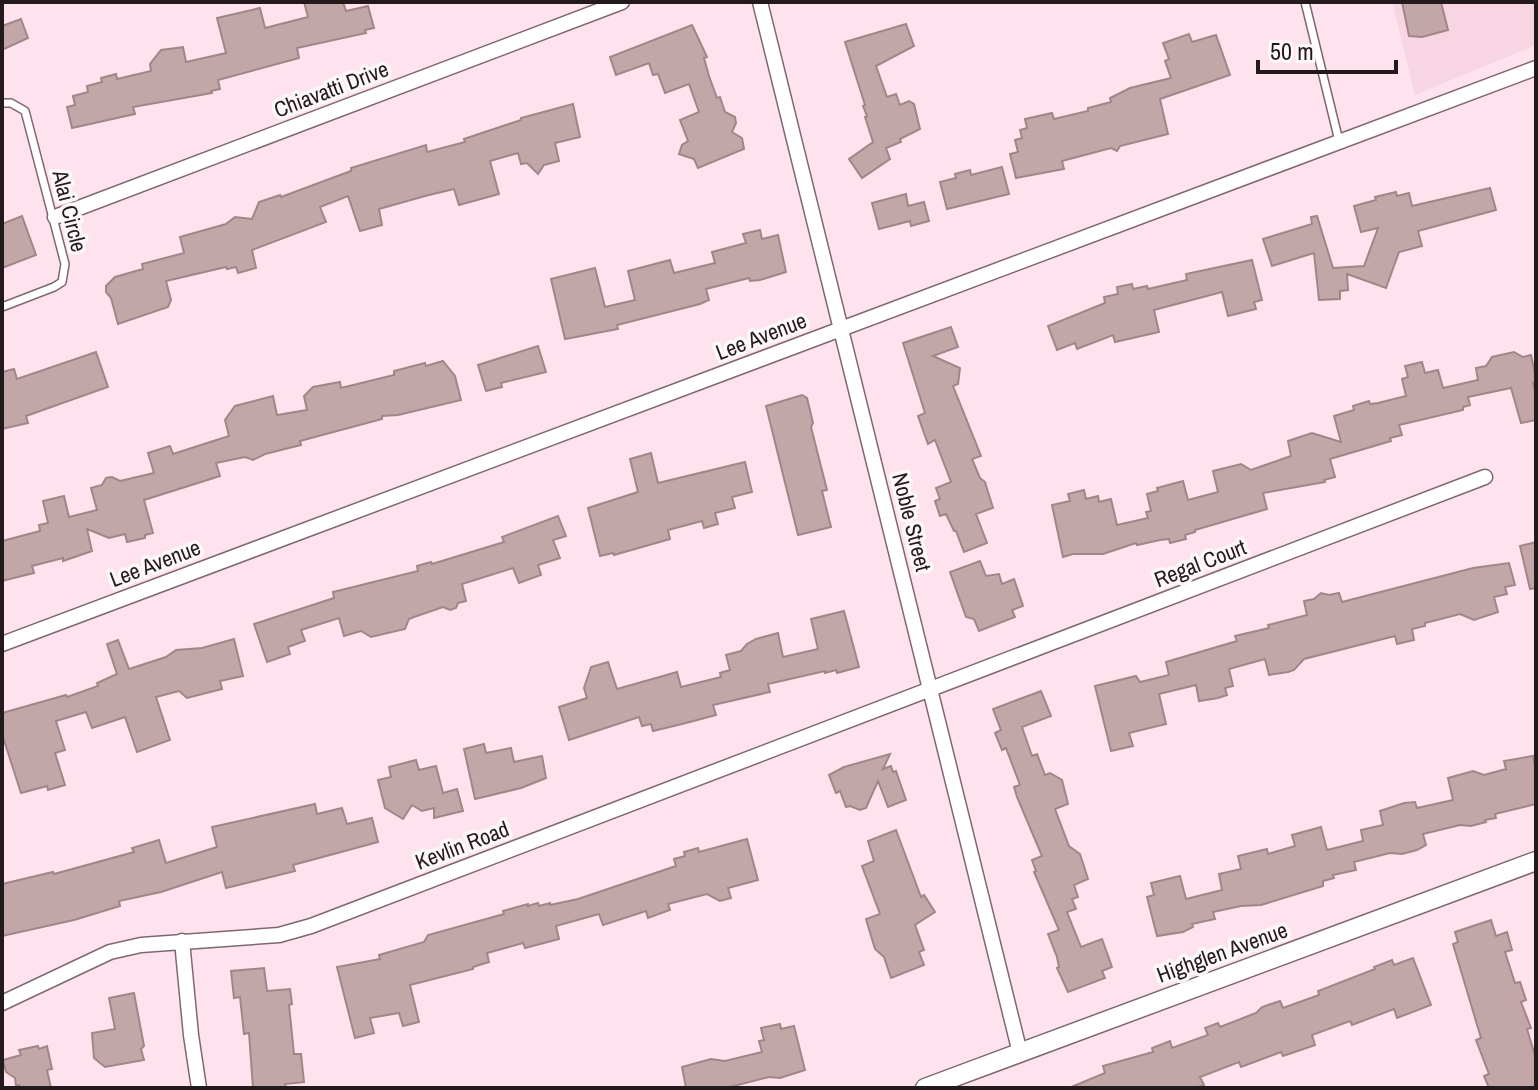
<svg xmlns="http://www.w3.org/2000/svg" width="1538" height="1090" viewBox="0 0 1538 1090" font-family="'Archivo Narrow',sans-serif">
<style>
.built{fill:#f8d5e3}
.building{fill:#c3a7a8;stroke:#a28687;stroke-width:2}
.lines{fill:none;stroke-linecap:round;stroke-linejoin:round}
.service-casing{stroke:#7f6771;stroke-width:10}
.minor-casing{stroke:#7f6771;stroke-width:17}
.tertiary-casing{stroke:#7f6771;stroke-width:21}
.service{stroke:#fff;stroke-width:7}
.minor{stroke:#fff;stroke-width:14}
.tertiary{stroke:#fff;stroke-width:18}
.labels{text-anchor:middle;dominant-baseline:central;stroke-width:7;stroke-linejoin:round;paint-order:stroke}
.street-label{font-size:22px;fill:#241a1e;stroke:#fcf7f9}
</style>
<rect width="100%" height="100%" fill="#fee3ee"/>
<polygon class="built" points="1392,2 1536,2 1536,45 1415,95"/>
<g class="building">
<polygon points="304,2 343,2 346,11 368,6 374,28 365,30 366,33 297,48 299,58 218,80 220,89 211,91 212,93 133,107 135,114 72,128 67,107 75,105 73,96 88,92 87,86 102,82 101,78 116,74 117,79 151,71 150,64 161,50 183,47 186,62 226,53 217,18 260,8 265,28 308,17"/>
<polygon points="1402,2 1441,2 1448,30 1422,37 1409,36"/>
<polygon points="21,19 28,38 2,50 2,26"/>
<polygon points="906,24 914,46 876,66 887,97 896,94 900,105 909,101 914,104 920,129 900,139 901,142 886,148 890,159 862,178 849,159 873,142 865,117 867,116 863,106 865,105 845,42"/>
<polygon points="692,25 707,57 704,58 709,76 717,98 720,97 725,112 735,117 736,123 732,132 742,138 744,149 698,168 694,159 679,154 682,145 688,141 680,120 699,112 689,84 665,93 658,74 653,75 649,63 616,75 610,57"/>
<polygon points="1189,34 1192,42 1216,35 1230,75 1160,99 1168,134 1120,146 1117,151 1111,148 1062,161 1064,169 1016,178 1010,154 1018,152 1015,140 1022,138 1020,130 1027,128 1025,119 1052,113 1054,119 1088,111 1088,108 1111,102 1110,98 1130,88 1171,78 1165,61 1169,59 1163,43"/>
<polygon points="573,104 580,137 555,143 559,161 544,165 538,174 527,163 521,164 518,153 490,161 499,194 459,205 454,189 425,196 379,209 382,225 360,231 348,196 320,207 326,222 252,250 256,268 238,273 236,267 227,269 226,267 166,281 171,300 168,307 118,324 111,298 106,292 106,286 115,277 143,269 142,264 184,253 180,237 226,224 235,217 252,219 259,202 280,195 281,197 351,171 351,168 426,145 427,152 465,142 464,139 521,120 521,118"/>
<polygon points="1002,167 1009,194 947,209 940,182 956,178 955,174 970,170 971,175"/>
<polygon points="1490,188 1496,210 1418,231 1422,246 1399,252 1386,288 1347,274 1348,290 1340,291 1340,299 1319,300 1314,253 1272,266 1263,239 1312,224 1311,217 1317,216 1333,268 1364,266 1378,228 1361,232 1354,206 1376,200 1375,197 1396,192 1397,196 1409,193 1412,206"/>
<polygon points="906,194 908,206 924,202 929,221 911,226 910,221 879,229 872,203"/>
<polygon points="22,216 36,255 2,268 2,224"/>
<polygon points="760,230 762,239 778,235 786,272 760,280 750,281 749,278 706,289 709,300 700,304 617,325 618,329 565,339 551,279 595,268 605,307 635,300 628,271 670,260 674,273 715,263 712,252 746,243 743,234"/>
<polygon points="1252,260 1262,300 1254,302 1256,309 1228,316 1222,292 1154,310 1159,332 1115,342 1113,335 1077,349 1075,343 1057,350 1048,326 1105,303 1104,297 1118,294 1117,287 1132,284 1133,289 1147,286 1148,289 1187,280 1186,274"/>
<polygon points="951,327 958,347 933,356 960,368 958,384 953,386 981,456 972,459 980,478 985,482 993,508 976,514 987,543 964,552 956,531 954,531 946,514 940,516 935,501 940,499 936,488 951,482 935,440 928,444 918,416 925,413 903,343"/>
<polygon points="538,346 546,372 501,383 502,387 486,391 478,365"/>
<polygon points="96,352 108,387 26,416 28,423 2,429 2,372 14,369 17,379"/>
<polygon points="1514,352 1523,357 1531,355 1536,377 1536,382 1533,383 1536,396 1536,420 1521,423 1511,388 1468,397 1470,405 1463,407 1463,410 1399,425 1402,435 1390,438 1391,441 1330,459 1335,477 1324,480 1325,482 1263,493 1267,509 1195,530 1195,532 1185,535 1186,539 1170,543 1169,539 1160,540 1137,545 1136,543 1103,554 1073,554 1063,557 1052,505 1070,501 1068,494 1084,490 1086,499 1098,496 1099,502 1111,499 1117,525 1148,518 1146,512 1151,511 1147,494 1158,491 1157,488 1183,481 1188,500 1218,492 1213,471 1241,464 1251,470 1291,456 1288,441 1312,433 1341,442 1334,416 1354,410 1353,406 1369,401 1370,404 1378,403 1406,396 1402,379 1408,377 1405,366 1422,362 1425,373 1438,370 1443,388 1478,380 1476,368 1486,366 1492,357"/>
<polygon points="443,361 455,376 461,400 398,415 382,416 382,419 300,441 301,445 265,454 253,460 245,457 216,463 220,476 144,500 153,533 145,535 145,538 127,542 125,534 109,538 87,529 92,551 63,561 63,558 32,566 34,573 2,581 2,541 40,531 39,525 48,523 43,501 64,496 69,517 97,510 91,488 102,485 106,478 112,477 120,481 154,473 148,453 170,446 173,454 229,436 225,420 235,406 273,396 277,415 307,410 304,396 313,387 340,382 341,388 394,375 394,371 425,363 426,366"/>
<polygon points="802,395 807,398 813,423 811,427 827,490 822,491 831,527 798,535 766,406"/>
<polygon points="651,453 658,483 745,462 752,492 732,497 735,508 715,513 718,524 704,528 702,521 668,530 670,539 614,555 613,553 600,556 588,508 638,492 630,459"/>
<polygon points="558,516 566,536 553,540 560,558 538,565 541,575 519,583 513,568 462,584 466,601 458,603 456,608 450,610 443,607 414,617 409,619 405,629 371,637 361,631 344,636 339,618 301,630 305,641 288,647 290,654 267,662 254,624 334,598 333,592 418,571 417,566 431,562 432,564 504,542 502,537"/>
<polygon points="1536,542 1536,588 1530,589 1520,546"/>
<polygon points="980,561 986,576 999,574 1002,584 1014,579 1023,606 1012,610 1015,617 979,631 974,619 966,617 950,572"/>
<polygon points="1509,563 1515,585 1505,587 1507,594 1494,597 1498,612 1474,620 1460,614 1425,623 1425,626 1412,629 1414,640 1397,644 1395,636 1304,659 1294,670 1288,672 1269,675 1265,659 1229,669 1233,686 1225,688 1227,695 1218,698 1199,701 1196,685 1159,694 1166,724 1129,733 1133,746 1111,751 1095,686 1136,676 1140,682 1169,675 1166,662 1237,641 1235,636 1269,628 1268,625 1307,615 1304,601 1314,599 1321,593 1329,595 1339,593 1342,602 1473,568"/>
<polygon points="844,611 859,667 837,673 836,670 825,673 825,671 768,684 770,692 713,705 716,715 686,723 653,731 651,724 642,726 639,717 569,740 559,707 587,698 584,688 591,667 608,662 617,689 677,672 681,687 721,677 720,673 730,670 726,655 741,651 747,644 756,639 778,633 783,657 818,649 811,619"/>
<polygon points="234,639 243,676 220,681 222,689 187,698 179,691 156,697 170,740 137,752 125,717 92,728 86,712 56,721 65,750 55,753 65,785 48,790 47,786 21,793 2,734 2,713 66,695 67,697 98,686 97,683 117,674 107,644 118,640 129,669 166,657 176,650 202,648"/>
<polygon points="1041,691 1051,716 1022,727 1032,756 1037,754 1045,775 1050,773 1062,780 1068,804 1055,809 1069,846 1080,854 1088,879 1074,885 1078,897 1072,899 1076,909 1067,912 1081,947 1102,939 1112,967 1102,971 1105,978 1068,992 1057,968 1059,967 1057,957 1048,934 1059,930 1034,872 1036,871 1032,860 1042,856 1017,797 1014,787 1020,785 1006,748 1002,750 995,733 1001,730 993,709"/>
<polygon points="484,744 486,753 511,748 514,762 542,756 546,778 521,788 475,799 464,749"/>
<polygon points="890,754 883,769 891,766 893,772 896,771 906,800 888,807 878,781 866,808 860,810 850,806 846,807 840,791 836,793 829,775 844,767"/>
<polygon points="1533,756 1536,770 1536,804 1495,814 1496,818 1485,820 1486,822 1471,826 1460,825 1423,834 1426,845 1417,850 1402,854 1390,853 1354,862 1356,870 1333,875 1334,878 1323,881 1323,886 1261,905 1241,906 1213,912 1215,919 1192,924 1193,927 1183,932 1157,936 1147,897 1154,895 1151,883 1180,876 1186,899 1222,890 1219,874 1241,869 1238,856 1267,849 1268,854 1295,846 1292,835 1321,827 1327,850 1363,841 1361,830 1383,825 1380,811 1404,803 1415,802 1417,808 1453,800 1448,778 1473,771 1484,775 1506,769 1504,761"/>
<polygon points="416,760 419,770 436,766 443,793 457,789 463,811 434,818 434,808 422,811 412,805 403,819 385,808 378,780 391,777 389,767"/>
<polygon points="315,804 317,814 342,808 347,824 372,818 378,842 293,865 295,871 226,888 222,872 161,892 119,901 120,906 74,920 2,936 2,884 53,872 54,874 134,852 132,848 159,840 166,863 217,847 212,827"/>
<polygon points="896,830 921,897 924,895 935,912 915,925 924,950 919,952 924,965 891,978 884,957 875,949 866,919 880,914 862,866 874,861 868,841"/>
<polygon points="747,839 758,880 728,888 731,898 720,901 707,894 668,904 670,910 648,918 646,911 603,925 599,914 556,926 559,939 525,948 523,943 487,953 489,962 473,967 473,969 410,985 419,1022 403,1026 399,1013 370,1018 374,1033 355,1038 337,967 380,959 379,955 424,942 428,935 504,914 503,911 528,904 528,906 538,903 539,906 550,903 550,905 578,899 676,866 674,859 685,856 684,852 698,848 699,852"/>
<polygon points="1491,920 1496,936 1507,932 1512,950 1505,952 1515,983 1520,982 1526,1000 1521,1002 1531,1028 1527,1029 1536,1059 1536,1088 1489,1088 1484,1076 1489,1074 1476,1040 1481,1038 1453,944 1458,942 1455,932"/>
<polygon points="1413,958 1431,1005 1397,1018 1394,1009 1352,1025 1350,1021 1312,1035 1315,1045 1283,1056 1281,1052 1241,1067 1239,1062 1200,1077 1204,1085 1195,1088 1069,1088 1105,1073 1103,1066 1153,1052 1152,1048 1170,1041 1172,1048 1208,1035 1205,1028 1218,1023 1220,1027 1256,1013 1262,1007 1280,1001 1283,1008 1319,995 1318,991 1375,969 1374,967 1392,960 1394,965"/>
<polygon points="264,968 267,991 290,989 292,1004 289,1005 294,1054 301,1054 304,1082 285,1084 286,1088 253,1088 249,1033 244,1034 240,997 234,998 231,971"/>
<polygon points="134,993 144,1046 141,1049 144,1060 105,1067 94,1058 92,1033 115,1029 109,998"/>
<polygon points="780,1024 781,1029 794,1026 805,1070 780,1078 769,1077 726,1088 686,1088 682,1067 711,1059 725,1061 762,1052 759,1041 764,1040 761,1028"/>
<polygon points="38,1046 39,1049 47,1046 52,1069 47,1070 51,1088 20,1088 19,1085 16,1086 15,1078 6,1072 3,1060 21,1055 19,1050"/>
</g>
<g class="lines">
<g class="service-casing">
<g id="service">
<polyline points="1305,2 1339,141"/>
<polyline points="2,103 11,103 25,111 65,264 62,282 54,287 2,307"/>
</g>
</g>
<g class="minor-casing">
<g id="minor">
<polyline points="760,2 1020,1053"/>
<polyline points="55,217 622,2"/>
<polyline points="2,644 1536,68"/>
<polyline points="182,941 191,1035 199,1088"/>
<polyline points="2,1003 110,952 141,945 279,935 311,926 1485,477"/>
</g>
</g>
<g class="tertiary-casing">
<polyline id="tertiary" points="925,1088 1536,861"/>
</g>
<use href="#service" class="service"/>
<use href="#minor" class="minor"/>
<use href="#tertiary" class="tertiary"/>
</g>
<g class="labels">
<g class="street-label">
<text transform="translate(331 89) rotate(-21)">Chiavatti Drive</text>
<text transform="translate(70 211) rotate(76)">Alai Circle</text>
<text transform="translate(761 336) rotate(-21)">Lee Avenue</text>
<text transform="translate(912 522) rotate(76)">Noble Street</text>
<text transform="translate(155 563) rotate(-21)">Lee Avenue</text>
<text transform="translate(1200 563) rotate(-21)">Regal Court</text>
<text transform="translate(462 845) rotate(-21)">Kevlin Road</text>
<text transform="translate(1222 952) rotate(-20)">Highglen Avenue</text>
</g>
</g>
<rect width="1538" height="1090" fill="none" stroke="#241a1e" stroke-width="8"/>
<path d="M1258 60v12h138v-12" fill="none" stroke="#241a1e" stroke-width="4"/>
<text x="1270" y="60" font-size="24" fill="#241a1e" stroke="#fcf7f9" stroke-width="6" paint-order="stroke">50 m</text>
</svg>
